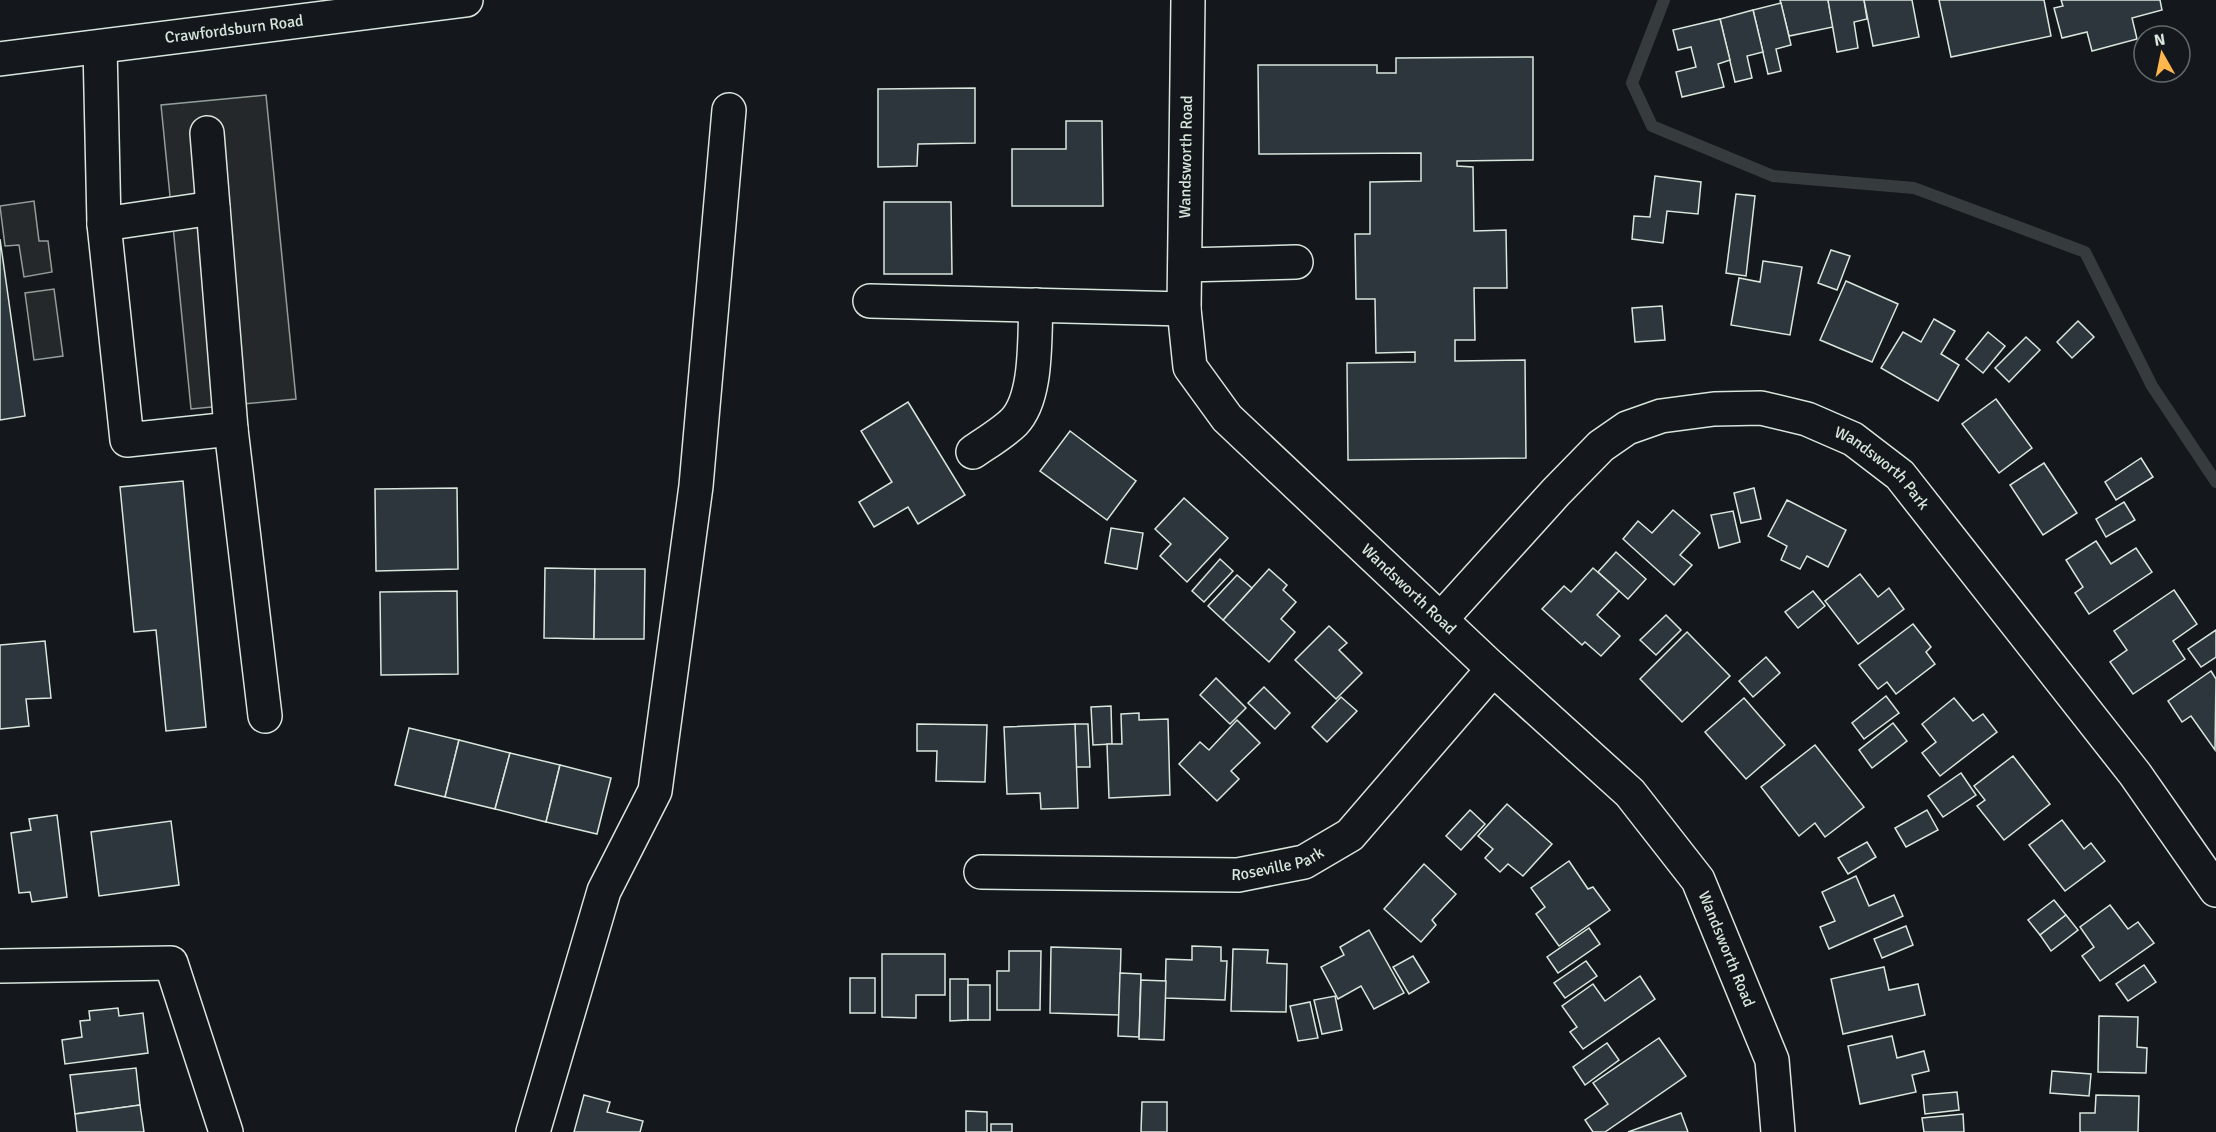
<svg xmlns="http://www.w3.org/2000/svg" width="2216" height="1132" viewBox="0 0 2216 1132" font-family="Signika,sans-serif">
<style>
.parking{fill:#24282b;stroke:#939e99;stroke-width:1.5}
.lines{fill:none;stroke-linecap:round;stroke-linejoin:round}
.stream{stroke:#363b3e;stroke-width:12}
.building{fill:#2c363c;stroke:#d8e6dc;stroke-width:1.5}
.minor-casing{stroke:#d8e6dc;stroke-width:36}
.major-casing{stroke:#d8e6dc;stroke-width:36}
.minor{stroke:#14181c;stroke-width:33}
.major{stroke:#14181c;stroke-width:33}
.labels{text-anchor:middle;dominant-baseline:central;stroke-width:4.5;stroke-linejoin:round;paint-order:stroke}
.street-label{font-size:16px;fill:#d8e6dc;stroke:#14181c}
</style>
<rect width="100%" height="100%" fill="#14181c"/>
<g class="parking">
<polygon points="266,95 296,399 191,409 161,105"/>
<polygon points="34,201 39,241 48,241 52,272 24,277 19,245 5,246 0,206"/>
<polygon points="54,289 63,356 34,360 25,293"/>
</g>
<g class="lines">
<polyline class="stream" points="1664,0 1632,83 1652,126 1773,176 1914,188 2085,252 2152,386 2216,482"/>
</g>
<g class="building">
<polygon points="1780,0 1828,0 1833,27 1789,36"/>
<polygon points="1828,0 1864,0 1867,19 1854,22 1858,48 1837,52"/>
<polygon points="1864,0 1912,0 1919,37 1873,46"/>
<polygon points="1939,0 2044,0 2051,36 1951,57"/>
<polygon points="2061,0 2160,0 2162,10 2132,18 2137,39 2092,51 2087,32 2062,38 2054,8 2063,6"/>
<polygon points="1781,3 1791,45 1776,49 1781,71 1768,74 1753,10"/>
<polygon points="1753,10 1763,52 1747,56 1752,78 1735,82 1720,19"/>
<polygon points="1720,19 1730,60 1718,64 1724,87 1682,97 1676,72 1696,67 1691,47 1678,50 1673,30"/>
<polygon points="1533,57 1533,160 1457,161 1457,166 1473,167 1474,231 1506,230 1507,288 1474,288 1475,340 1455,340 1455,361 1525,360 1526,458 1348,460 1347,363 1415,362 1415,352 1376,353 1375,299 1356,299 1355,234 1370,234 1370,182 1421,181 1421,153 1259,154 1258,65 1377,65 1377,73 1396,73 1396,58"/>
<polygon points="975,88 975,143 918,144 917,166 878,167 878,89"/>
<polygon points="1066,121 1102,121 1103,206 1012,206 1012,149 1066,149"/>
<polygon points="1655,176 1701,182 1698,214 1667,211 1663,243 1632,239 1634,216 1650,217"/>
<polygon points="1736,194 1755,196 1746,276 1726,273"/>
<polygon points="884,202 951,202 952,274 884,274"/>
<polygon points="0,239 25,416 0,420"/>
<polygon points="1831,250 1850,256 1837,290 1818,283"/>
<polygon points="1763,261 1802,267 1790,335 1731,325 1739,278 1760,282"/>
<polygon points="1846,281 1898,304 1872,362 1820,340"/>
<polygon points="1662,306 1665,340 1635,342 1632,308"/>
<polygon points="1934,319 1955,331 1941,354 1959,365 1938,401 1881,368 1903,332 1921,342"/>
<polygon points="2078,321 2094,337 2072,358 2057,342"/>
<polygon points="1988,332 2005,346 1983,373 1966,359"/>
<polygon points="2026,337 2040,350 2009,382 1995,368"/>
<polygon points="1996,399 2032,448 1999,473 1962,424"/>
<polygon points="908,402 965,495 918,524 908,507 874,527 859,502 892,482 861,431"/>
<polygon points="1070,431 1136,481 1107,520 1040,471"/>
<polygon points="2141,458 2153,477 2116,500 2105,482"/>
<polygon points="2044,463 2077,513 2043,535 2010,485"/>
<polygon points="183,481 206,727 166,731 156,630 134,632 120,487"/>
<polygon points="457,488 458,569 376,571 375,489"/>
<polygon points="1754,488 1761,519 1741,523 1734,493"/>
<polygon points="1184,498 1228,538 1187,582 1160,556 1171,544 1155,529"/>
<polygon points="1787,500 1846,530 1828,567 1807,556 1800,569 1781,560 1787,546 1768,536"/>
<polygon points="2124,502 2135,520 2106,537 2096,519"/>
<polygon points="1673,510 1700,533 1680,555 1692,565 1674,585 1623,539 1638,521 1652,533"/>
<polygon points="1733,511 1740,542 1719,548 1711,515"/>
<polygon points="1111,528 1143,533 1137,569 1105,563"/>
<polygon points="2096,541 2111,564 2136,548 2152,572 2089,614 2075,593 2083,587 2066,560"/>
<polygon points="1616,552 1646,579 1628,599 1598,572"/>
<polygon points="1220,559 1233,571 1204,602 1192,591"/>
<polygon points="545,568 595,569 594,639 544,638"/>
<polygon points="1593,568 1619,591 1597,615 1620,636 1601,656 1585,642 1582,645 1542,609 1564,586 1571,592"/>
<polygon points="595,569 645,569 644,639 594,639"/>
<polygon points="1269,569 1287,585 1283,590 1296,602 1281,619 1295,632 1269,662 1223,620"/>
<polygon points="1860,574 1878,597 1889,588 1904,609 1858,644 1825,601"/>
<polygon points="1237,575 1252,588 1223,620 1208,606"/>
<polygon points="2174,590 2197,624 2173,641 2185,659 2133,694 2110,662 2127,650 2114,631"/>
<polygon points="457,591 458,674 381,675 380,592"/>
<polygon points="1813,591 1825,606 1798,628 1785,612"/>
<polygon points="1666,615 1681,630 1656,655 1640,640"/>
<polygon points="1913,624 1931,647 1926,652 1935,664 1896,694 1887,682 1878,689 1859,665"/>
<polygon points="1329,626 1347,643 1339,650 1362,673 1336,699 1295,660"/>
<polygon points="2216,630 2216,657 2201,667 2188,649"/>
<polygon points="1687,632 1730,676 1682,722 1640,679"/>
<polygon points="45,641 51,698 26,699 29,726 0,729 0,645"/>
<polygon points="1766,657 1780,673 1753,697 1739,681"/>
<polygon points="2211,671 2216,679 2215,750 2191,716 2182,722 2168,701"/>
<polygon points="1216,678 1246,708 1230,724 1200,695"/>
<polygon points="1264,687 1290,713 1275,729 1248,703"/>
<polygon points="1886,696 1899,713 1864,739 1852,723"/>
<polygon points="1341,697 1357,711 1327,742 1312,727"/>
<polygon points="1744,698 1785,745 1746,779 1705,732"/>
<polygon points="1954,698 1973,721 1983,714 1997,732 1940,776 1922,753 1936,742 1922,724"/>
<polygon points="1111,706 1112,744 1093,745 1091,707"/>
<polygon points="1139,713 1139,720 1168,719 1170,795 1109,798 1107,744 1122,744 1121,714"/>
<polygon points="1237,720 1260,743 1231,771 1239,779 1217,801 1179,764 1200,742 1209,750"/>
<polygon points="1893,723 1907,741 1872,768 1859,750"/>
<polygon points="917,724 987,725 985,782 936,781 937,751 917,751"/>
<polygon points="1075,724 1088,724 1090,767 1076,767"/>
<polygon points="1075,724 1078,808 1041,809 1040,793 1007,794 1004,727"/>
<polygon points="409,728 459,740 445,797 395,785"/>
<polygon points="459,740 510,753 495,809 445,797"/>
<polygon points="1815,745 1864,807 1825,837 1815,823 1799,836 1761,787"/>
<polygon points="510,753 560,765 546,822 495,809"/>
<polygon points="2013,756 2050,804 2004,840 1977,806 1985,800 1974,786"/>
<polygon points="560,765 611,778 597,834 546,822"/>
<polygon points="1961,773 1976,795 1943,817 1928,796"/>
<polygon points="1507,804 1552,844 1523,876 1508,864 1500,872 1485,858 1493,849 1478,836"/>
<polygon points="1470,810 1485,824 1461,850 1446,836"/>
<polygon points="1927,810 1938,830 1906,847 1895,828"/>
<polygon points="57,815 67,897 32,902 30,892 19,893 11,833 31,830 29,819"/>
<polygon points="2062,820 2084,849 2091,843 2105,861 2065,891 2029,845"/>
<polygon points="171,821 179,885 99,896 91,832"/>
<polygon points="1867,842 1876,857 1848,874 1838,858"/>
<polygon points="1569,861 1588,889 1593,887 1610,910 1559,946 1536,914 1545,907 1531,888"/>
<polygon points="1424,864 1456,894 1432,920 1436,925 1421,942 1384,909"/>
<polygon points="1856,876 1869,906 1894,895 1903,916 1829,949 1820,927 1835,921 1822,892"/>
<polygon points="2054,900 2066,915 2040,935 2028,920"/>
<polygon points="2110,905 2128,929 2138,922 2154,943 2100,981 2082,956 2094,947 2080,927"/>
<polygon points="2066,915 2078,930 2051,951 2040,935"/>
<polygon points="1906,926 1913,945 1882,958 1874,939"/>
<polygon points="1589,928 1600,944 1558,973 1547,957"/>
<polygon points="1369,930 1404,993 1374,1009 1361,986 1338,999 1321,967 1344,955 1340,947"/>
<polygon points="1192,946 1221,947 1221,961 1227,961 1225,1000 1165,998 1166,959 1192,960"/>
<polygon points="1051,947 1121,949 1119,1015 1050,1013"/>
<polygon points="1233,949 1268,950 1267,963 1287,964 1286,1012 1231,1011"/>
<polygon points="1009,951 1041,951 1040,1010 997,1010 997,971 1009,971"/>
<polygon points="882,954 945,954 945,995 916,995 916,1018 882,1017"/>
<polygon points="1413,956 1429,982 1409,994 1393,967"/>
<polygon points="1586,961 1597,976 1565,998 1554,983"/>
<polygon points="2144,965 2156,982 2128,1001 2116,984"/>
<polygon points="1884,967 1889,990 1918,984 1925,1015 1843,1034 1831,979"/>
<polygon points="1120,973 1141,974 1139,1037 1118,1036"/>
<polygon points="1640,976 1655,999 1583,1049 1570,1032 1577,1027 1562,1006 1593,984 1605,1001"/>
<rect x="850" y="978" width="25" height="35"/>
<polygon points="950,979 968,979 968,1020 950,1021"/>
<polygon points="1141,980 1166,981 1164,1040 1139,1039"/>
<rect x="968" y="985" width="22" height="35"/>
<polygon points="1335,996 1342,1030 1322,1034 1314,1000"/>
<polygon points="1310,1002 1318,1038 1298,1041 1290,1006"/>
<polygon points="118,1008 119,1016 143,1013 148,1053 65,1064 62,1040 82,1037 80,1021 90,1020 89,1011"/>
<polygon points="2099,1016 2138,1017 2137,1047 2147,1048 2146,1073 2098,1072"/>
<polygon points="1892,1036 1897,1058 1924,1051 1929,1071 1912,1075 1916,1092 1860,1104 1848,1046"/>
<polygon points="1659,1038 1686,1076 1605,1132 1593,1132 1585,1120 1608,1104 1593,1083"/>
<polygon points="1607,1043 1619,1060 1585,1085 1573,1067"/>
<polygon points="136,1068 140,1105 75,1114 70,1075"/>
<polygon points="2052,1071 2091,1074 2089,1096 2050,1093"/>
<polygon points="1957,1092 1959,1110 1925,1114 1923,1095"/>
<polygon points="584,1095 610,1102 607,1112 643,1121 640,1132 574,1132"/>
<polygon points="2096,1095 2139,1096 2138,1132 2080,1132 2080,1113 2095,1113"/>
<polygon points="1142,1102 1167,1102 1167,1132 1141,1132"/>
<polygon points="140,1105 144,1132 77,1132 75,1114"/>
<polygon points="966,1111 987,1112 987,1132 966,1132"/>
<polygon points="1681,1113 1688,1132 1628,1132"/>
<polygon points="1963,1114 1964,1132 1924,1132 1922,1118"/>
<rect x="991" y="1124" width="21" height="8"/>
</g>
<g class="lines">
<g class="minor-casing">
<g id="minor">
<path id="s1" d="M1188,0L1184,309L1190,367L1227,418L1493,669L1630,793L1698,880L1772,1060L1778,1132"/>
<polyline points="100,47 104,224 127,440 231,429 265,716"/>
<polyline points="207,133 231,429"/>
<polyline points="104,224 213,208"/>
<polyline points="1185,265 1296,262"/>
<polyline points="870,301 1184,309"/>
<path d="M973,452C986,443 1003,433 1014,422C1038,397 1034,338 1036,305"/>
<path id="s2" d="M1441,619L1556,492L1601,446L1627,428L1661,416L1714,409L1761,408L1807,419L1853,439L1900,475L2135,774L2216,890"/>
<path id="s3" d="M981,872L1238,875L1304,862L1350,835L1493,669"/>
<polyline points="0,966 171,963 226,1132"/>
<polyline points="533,1132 604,891 655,791 696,486 729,110"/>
</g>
</g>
<g class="major-casing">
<g id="major">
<path id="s4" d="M0,59L466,0"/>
</g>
</g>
<use href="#minor" class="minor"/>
<use href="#major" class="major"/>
</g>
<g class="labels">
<g class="street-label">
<text stroke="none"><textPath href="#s4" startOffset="236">Crawfordsburn Road</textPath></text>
<text transform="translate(1186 157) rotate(-89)">Wandsworth Road</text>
<text stroke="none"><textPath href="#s2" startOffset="542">Wandsworth Park</textPath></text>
<text stroke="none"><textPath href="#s1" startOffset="680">Wandsworth Road</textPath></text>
<text stroke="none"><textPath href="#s3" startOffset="298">Roseville Park</textPath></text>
<text stroke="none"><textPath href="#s1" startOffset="1166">Wandsworth Road</textPath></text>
</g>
</g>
<g transform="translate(2162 54) rotate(351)"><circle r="28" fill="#14181c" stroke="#626a69" stroke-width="1.5"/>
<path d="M0-4.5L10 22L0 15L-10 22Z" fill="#ffb74d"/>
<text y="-9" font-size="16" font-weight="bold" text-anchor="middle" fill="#d8e6dc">N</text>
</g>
</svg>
